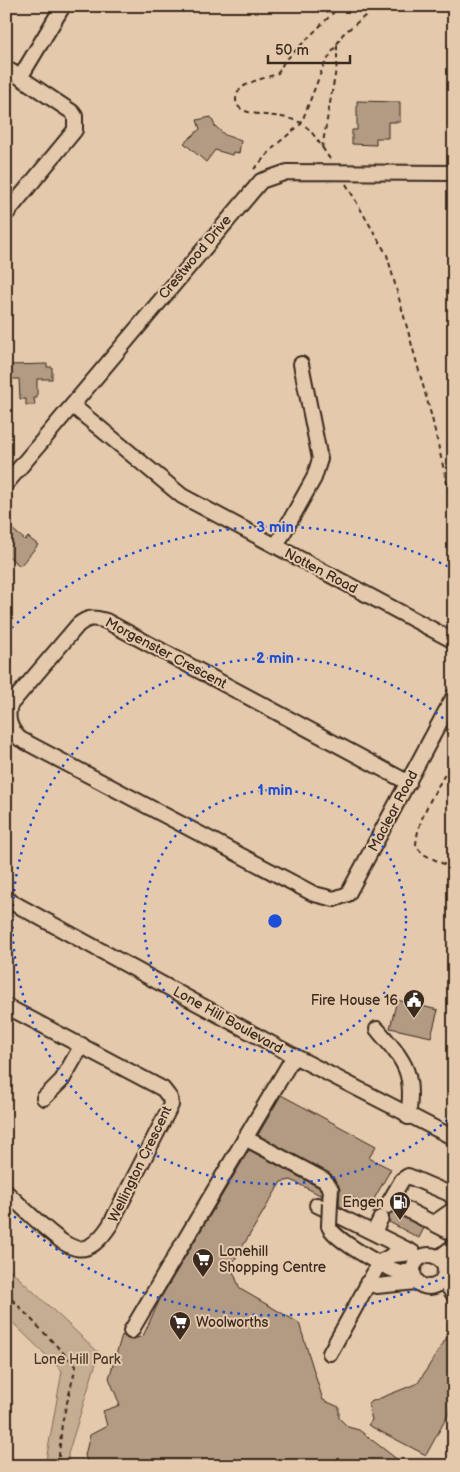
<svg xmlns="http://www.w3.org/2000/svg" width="460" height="1472" viewBox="0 0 460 1472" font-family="'Balsamiq Sans',sans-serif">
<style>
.green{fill:#c5ad92;stroke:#806c58}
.building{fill:#b29a83;stroke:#3b2a1e}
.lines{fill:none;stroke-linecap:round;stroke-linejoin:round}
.minor-casing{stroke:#3b2a1e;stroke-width:18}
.path{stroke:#3b2a1e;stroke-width:2;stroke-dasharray:5 4;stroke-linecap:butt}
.minor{stroke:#e4c9ac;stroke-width:14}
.minor-bridge-casing{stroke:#3b2a1e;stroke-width:18;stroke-linecap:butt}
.minor-bridge{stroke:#e4c9ac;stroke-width:14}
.ring{fill:none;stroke:#1d4ed8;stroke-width:2.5;stroke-dasharray:2.5 5}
.labels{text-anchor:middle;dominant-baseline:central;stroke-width:4;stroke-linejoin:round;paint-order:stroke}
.street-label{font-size:14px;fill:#3b2a1e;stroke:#e4c9ac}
.poi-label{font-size:14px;fill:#3b2a1e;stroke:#e4c9ac;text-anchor:end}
.park-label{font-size:14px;fill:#49372a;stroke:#e4c9ac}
.centre{fill:#1d4ed8;stroke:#e4c9ac;stroke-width:2.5}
.ring-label{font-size:15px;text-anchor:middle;font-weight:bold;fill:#1d4ed8;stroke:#e4c9ac;stroke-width:4;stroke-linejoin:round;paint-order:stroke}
</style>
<rect width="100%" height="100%" fill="#e4c9ac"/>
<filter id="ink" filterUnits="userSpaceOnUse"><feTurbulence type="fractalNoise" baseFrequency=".02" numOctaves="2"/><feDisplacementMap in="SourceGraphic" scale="10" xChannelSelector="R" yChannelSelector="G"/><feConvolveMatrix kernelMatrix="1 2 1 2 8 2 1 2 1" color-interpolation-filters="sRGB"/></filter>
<g filter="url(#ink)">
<polygon class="green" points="6,1266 99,1353 68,1454 69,1466 45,1466 62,1371 6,1316"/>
<g class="building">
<polygon points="357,101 400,102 400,122 388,122 388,138 376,138 376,145 352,144 352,130 357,130"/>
<polygon points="211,117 215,126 225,135 241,141 239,153 233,152 232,155 215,150 206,162 184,143 200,129 197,120"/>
<polygon points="47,364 47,367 52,367 52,379 37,379 37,398 34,398 35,405 26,405 26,399 20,399 19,379 8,379 8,365"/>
<polygon points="6,524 25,540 28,537 38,545 20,566 6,554"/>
<polygon points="397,1000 438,1010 431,1037 390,1028"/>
<polygon points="281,1095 376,1146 369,1158 391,1169 374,1199 379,1202 379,1210 373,1214 374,1210 350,1196 343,1208 339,1205 340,1189 331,1174 258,1135"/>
<polygon points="249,1150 318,1187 322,1192 322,1196 291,1180 281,1182 231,1266 240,1289 299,1323 323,1400 339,1407 339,1418 348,1427 359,1430 398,1460 396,1466 88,1466 85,1455 90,1435 107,1426 103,1411 120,1405 109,1378 122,1335 130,1340 143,1336 160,1299"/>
<polygon points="393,1212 424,1228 419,1238 389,1222 389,1214"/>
<polygon points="454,1326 454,1404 426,1455 368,1425 372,1420 368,1403 418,1383"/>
</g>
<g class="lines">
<g class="minor-casing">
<g id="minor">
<polyline points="6,68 72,112 75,116 75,130 6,214"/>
<polyline points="21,76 63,6"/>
<polyline points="73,406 182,496 454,641"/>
<polyline points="6,484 261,181 287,172 454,173"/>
<polyline points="276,546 314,478 320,459 301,364"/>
<path d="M409,783L106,621C94,617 88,617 78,625L10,705C6,719 10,729 20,739L314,894L334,899L348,894L454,696"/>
<polyline points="6,899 294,1056 454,1138"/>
<path d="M6,1006L163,1089L170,1098L171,1105L110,1225C86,1261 72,1251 44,1227C31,1216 19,1204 6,1192"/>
<path d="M377,1029C405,1062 415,1072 408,1117"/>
<polyline points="44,1098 62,1080 82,1045"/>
<polyline points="245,1138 324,1180 331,1189 330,1203"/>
<polyline points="390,1201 454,1234"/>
<polyline points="317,1205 412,1252"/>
<polyline points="387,1206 402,1180 408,1176 450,1194 454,1200"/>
<polyline points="434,1223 454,1209"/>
<path d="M329,1226C333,1239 383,1267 397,1271C402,1272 407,1272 412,1272"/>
<polyline points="374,1232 381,1218"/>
<circle cx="429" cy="1271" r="16"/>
<polyline points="438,1258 454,1246"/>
<polyline points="443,1279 454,1295"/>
<polyline points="367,1283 377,1286 416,1282"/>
<polyline points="131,1331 294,1056"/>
<polyline points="330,1353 380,1262 393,1255 413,1253"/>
</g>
</g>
<g class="path">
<polyline points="322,148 337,64 337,46"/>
<path d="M330,159C322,148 313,130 301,123C284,114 263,117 245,111C231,106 235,90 246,85C256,79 268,78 278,73L284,62L340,6"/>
<polyline points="254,169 277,144 301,124 323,67 343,34 377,6"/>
<polyline points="346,184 387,255 432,418 454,514"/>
<path d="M454,759C440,784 417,816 416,846L423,854L454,869"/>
<polyline points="6,1293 76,1366 62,1423 58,1466"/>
</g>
<use href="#minor" class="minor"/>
<g class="minor-bridge-casing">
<polyline id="minor-bridge" points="329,1226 330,1203"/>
</g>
<use href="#minor-bridge" class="minor-bridge"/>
</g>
</g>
<g class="ring">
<circle cx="275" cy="921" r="131"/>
<path d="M453 1115A263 263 0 1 1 453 727"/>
<path d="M451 1274A394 394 0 0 1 6 1209M6 633A394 394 0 0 1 451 568"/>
</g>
<defs>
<g id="civic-pin" transform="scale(1.125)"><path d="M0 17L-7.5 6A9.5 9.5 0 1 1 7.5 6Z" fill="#3b2a1e" stroke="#e4c9ac"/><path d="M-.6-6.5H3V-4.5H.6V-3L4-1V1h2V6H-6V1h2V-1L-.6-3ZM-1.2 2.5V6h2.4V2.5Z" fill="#fff"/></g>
<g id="fuel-pin" transform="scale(1.125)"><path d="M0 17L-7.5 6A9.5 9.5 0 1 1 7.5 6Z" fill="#3b2a1e" stroke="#e4c9ac"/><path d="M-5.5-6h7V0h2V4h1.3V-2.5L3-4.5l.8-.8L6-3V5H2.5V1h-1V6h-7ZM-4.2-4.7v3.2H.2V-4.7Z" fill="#fff"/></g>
<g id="supermarket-pin" transform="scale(1.125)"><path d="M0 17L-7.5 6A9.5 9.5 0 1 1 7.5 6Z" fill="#3b2a1e" stroke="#e4c9ac"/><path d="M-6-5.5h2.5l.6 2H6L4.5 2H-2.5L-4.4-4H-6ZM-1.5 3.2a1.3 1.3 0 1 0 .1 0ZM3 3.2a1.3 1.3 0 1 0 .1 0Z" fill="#fff"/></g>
</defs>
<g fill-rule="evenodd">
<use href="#civic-pin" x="414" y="1000"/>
<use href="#fuel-pin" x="400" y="1202"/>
<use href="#supermarket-pin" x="203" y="1259"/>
<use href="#supermarket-pin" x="180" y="1322"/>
</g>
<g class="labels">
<g class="street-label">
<text transform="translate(195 257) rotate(-50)">Crestwood Drive</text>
<text transform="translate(321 571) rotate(28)">Notten Road</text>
<text transform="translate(166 653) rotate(28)">Morgenster Crescent</text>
<text transform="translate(393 811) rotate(-62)">Maclear Road</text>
<text transform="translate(228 1020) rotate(29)">Lone Hill Boulevard</text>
<text transform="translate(140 1164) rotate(-64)">Wellington Crescent</text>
</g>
<g class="poi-label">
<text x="398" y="1000">Fire House 16</text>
<text x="384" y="1202">Engen</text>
<text x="219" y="1251" text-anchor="start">Lonehill<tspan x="219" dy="16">Shopping Centre</tspan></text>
<text x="196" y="1322" text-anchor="start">Woolworths</text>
</g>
<g class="park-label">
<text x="77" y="1359">Lone Hill Park</text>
</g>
</g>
<circle cx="275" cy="921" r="8" class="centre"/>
<g class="ring-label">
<text x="275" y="532">3 min</text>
<text x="275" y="663">2 min</text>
<text x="275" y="795">1 min</text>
</g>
<rect width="460" height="1472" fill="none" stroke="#e4c9ac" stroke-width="25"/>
<rect x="12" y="12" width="435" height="1447" fill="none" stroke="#3b2a1e" stroke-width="2" filter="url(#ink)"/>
<path d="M268 55v8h82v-8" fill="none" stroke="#3b2a1e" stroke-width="2.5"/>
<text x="275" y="55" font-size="15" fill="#3b2a1e" stroke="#e4c9ac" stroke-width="4" paint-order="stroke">50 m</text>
</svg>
